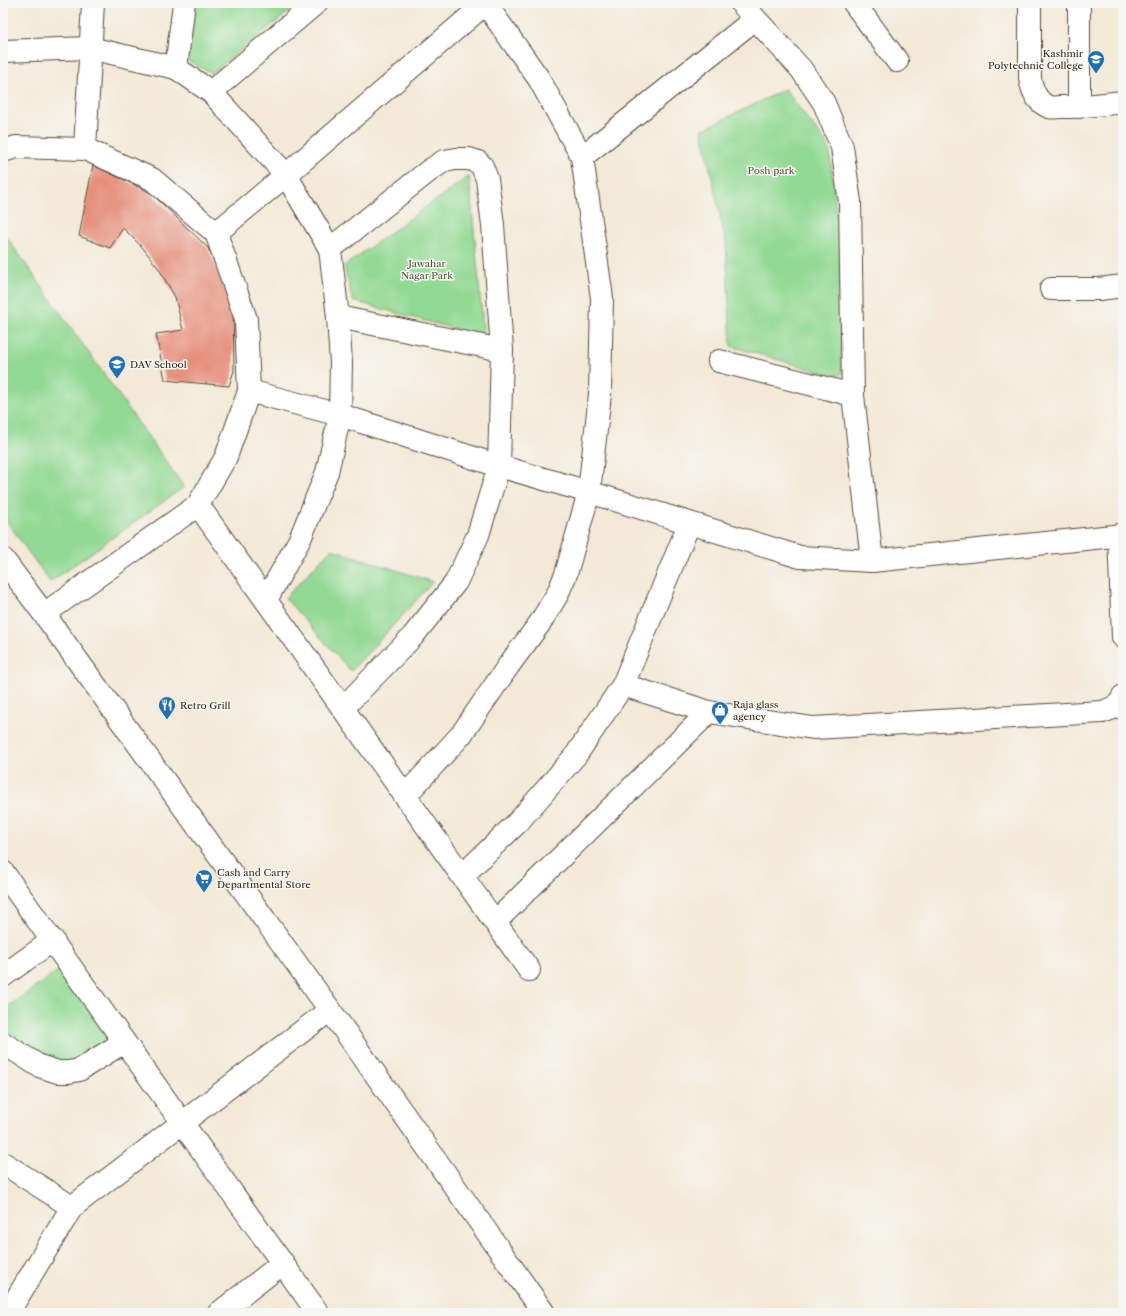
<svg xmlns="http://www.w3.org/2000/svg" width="1126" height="1316" viewBox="0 0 1126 1316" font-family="'Libre Caslon Text',serif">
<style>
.green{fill:#92d993;stroke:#668258}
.building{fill:#e6917e}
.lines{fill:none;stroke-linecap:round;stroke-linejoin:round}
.minor-casing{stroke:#57473a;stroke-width:24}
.major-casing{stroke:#57473a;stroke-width:24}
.minor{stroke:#fff;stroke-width:22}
.major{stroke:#fff;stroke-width:22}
.labels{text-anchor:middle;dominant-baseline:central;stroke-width:3;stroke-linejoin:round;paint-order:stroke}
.poi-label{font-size:10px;fill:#3b2a1e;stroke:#f6f6f2;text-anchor:start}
.park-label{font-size:10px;fill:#51563b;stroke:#f6f6f2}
</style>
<rect width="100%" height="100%" fill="#f6f6f2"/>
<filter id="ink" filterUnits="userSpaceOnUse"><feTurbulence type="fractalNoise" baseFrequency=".025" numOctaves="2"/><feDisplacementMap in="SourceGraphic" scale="8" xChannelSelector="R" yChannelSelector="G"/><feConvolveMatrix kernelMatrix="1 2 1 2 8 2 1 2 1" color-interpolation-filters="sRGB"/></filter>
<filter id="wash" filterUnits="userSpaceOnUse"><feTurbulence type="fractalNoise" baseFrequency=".012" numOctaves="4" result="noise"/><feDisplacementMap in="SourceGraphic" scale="16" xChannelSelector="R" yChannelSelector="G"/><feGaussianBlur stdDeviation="0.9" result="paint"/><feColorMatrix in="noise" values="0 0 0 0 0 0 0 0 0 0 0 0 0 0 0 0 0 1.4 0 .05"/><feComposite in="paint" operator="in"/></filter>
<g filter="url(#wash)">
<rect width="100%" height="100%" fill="#f3e9d6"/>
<g class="green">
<polygon points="195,3 300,3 212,73 188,61"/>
<polygon points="785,89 829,147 841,250 842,374 831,375 731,346 726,244 702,130"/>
<polygon points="469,176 484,337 353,301 344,266"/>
<polygon points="3,232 184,487 50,582 3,516"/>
<polygon points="331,549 433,582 351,671 285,598"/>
<polygon points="62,968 117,1042 62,1066 3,1034 3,1010"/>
</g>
<g id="blocks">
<polygon class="building" points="93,165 151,193 208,248 233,305 234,371 229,386 165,380 156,334 183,330 175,297 159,269 143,248 123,228 110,248 79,236"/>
</g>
</g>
<g filter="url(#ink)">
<use href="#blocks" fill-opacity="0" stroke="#57473a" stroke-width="1"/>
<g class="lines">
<g class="minor-casing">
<g id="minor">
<polyline points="741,3 801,69 824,103 842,147 850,202 853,395 872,561"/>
<polyline points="854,3 897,61"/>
<path d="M1030,3V78C1032,90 1036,102 1049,107C1052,108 1057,107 1061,107C1082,107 1102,104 1123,102"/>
<polyline points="3,51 90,48 176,68 211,92 286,175 330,249 338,317 341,363 340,415 327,472 300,539 266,600"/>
<polyline points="176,68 184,3"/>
<polyline points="211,92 316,3"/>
<polyline points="1079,107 1079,3"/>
<polyline points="85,149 93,3"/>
<polyline points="3,151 16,147 85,149 152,179 216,233 246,319 249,391 226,457 198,505 44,614"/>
<polyline points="582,157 755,19"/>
<polyline points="216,233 286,175 486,3"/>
<polyline points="330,249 430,170 444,161 456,159 469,159 478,162 482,166 487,179 493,225 502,350 499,466 478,535 456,582 413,636 343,708"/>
<polyline points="1051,289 1099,289 1123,286"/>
<polyline points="338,317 502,350"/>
<polyline points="719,361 853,395"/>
<polyline points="249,391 340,415 499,466 589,492 800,557 872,561 1123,535"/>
<polyline points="198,505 529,970"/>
<polyline points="1119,535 1123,637"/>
<path d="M623,685L709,712L813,728L1102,712C1111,709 1121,706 1123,696"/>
<polyline points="405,796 461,735 509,665 540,623 557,595 566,574 589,492 600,394 602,298 582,157 539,79 485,3"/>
<polyline points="3,872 318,1313"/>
<polyline points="462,876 518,822 576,755 623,685 689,524"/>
<polyline points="495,922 709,712"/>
<polyline points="3,976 53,940"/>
<polyline points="3,1043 39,1066 58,1072 69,1072 79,1070 124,1042"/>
<polyline points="3,1163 72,1207"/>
<polyline points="8,1313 72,1207 330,1010"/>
<polyline points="219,1313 283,1263"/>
</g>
</g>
<g class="major-casing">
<polyline id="major" points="3,559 44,614 330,1010 544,1313"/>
</g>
<use href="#minor" class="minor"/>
<use href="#major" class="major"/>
</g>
</g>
<defs>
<g id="university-pin" transform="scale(0.9)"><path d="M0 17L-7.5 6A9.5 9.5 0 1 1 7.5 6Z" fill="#1f6fb2" stroke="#f6f6f2"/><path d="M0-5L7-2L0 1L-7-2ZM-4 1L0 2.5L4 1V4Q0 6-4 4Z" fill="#fff"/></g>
<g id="school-pin" transform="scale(0.9)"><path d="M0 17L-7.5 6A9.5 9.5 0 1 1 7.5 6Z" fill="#1f6fb2" stroke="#f6f6f2"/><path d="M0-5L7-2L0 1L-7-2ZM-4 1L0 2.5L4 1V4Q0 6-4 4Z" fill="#fff"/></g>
<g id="restaurant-pin" transform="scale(0.9)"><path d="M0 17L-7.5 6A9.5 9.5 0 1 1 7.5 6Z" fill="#1f6fb2" stroke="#f6f6f2"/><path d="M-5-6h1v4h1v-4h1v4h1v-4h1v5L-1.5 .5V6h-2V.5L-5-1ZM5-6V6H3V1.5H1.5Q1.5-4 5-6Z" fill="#fff"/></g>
<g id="shop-pin" transform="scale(0.9)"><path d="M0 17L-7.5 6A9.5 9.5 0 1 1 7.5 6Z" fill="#1f6fb2" stroke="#f6f6f2"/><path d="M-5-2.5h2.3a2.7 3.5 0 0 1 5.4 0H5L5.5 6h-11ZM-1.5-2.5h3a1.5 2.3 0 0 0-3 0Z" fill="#fff"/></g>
<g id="supermarket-pin" transform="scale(0.9)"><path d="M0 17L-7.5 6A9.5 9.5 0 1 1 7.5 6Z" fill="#1f6fb2" stroke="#f6f6f2"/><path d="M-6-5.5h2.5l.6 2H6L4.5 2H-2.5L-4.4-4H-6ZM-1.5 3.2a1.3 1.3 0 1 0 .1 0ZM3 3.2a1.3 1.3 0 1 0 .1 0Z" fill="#fff"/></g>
</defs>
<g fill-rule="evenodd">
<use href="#university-pin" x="1096" y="59"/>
<use href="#school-pin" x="117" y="364"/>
<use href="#restaurant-pin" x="167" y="705"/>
<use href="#shop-pin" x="720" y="710"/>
<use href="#supermarket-pin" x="204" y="878"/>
</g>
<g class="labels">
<g class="poi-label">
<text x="1083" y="53" text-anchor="end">Kashmir<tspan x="1083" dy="12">Polytechnic College</tspan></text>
<text x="130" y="364">DAV School</text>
<text x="733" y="704">Raja glass<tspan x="733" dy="12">agency</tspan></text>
<text x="180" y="705">Retro Grill</text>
<text x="217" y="872">Cash and Carry<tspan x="217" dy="12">Departmental Store</tspan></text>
</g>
<g class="park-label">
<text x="771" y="170">Posh park</text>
<text x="427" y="263">Jawahar<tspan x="427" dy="12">Nagar Park</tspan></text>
</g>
</g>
<rect width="1126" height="1316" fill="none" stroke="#f6f6f2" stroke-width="16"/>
</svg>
